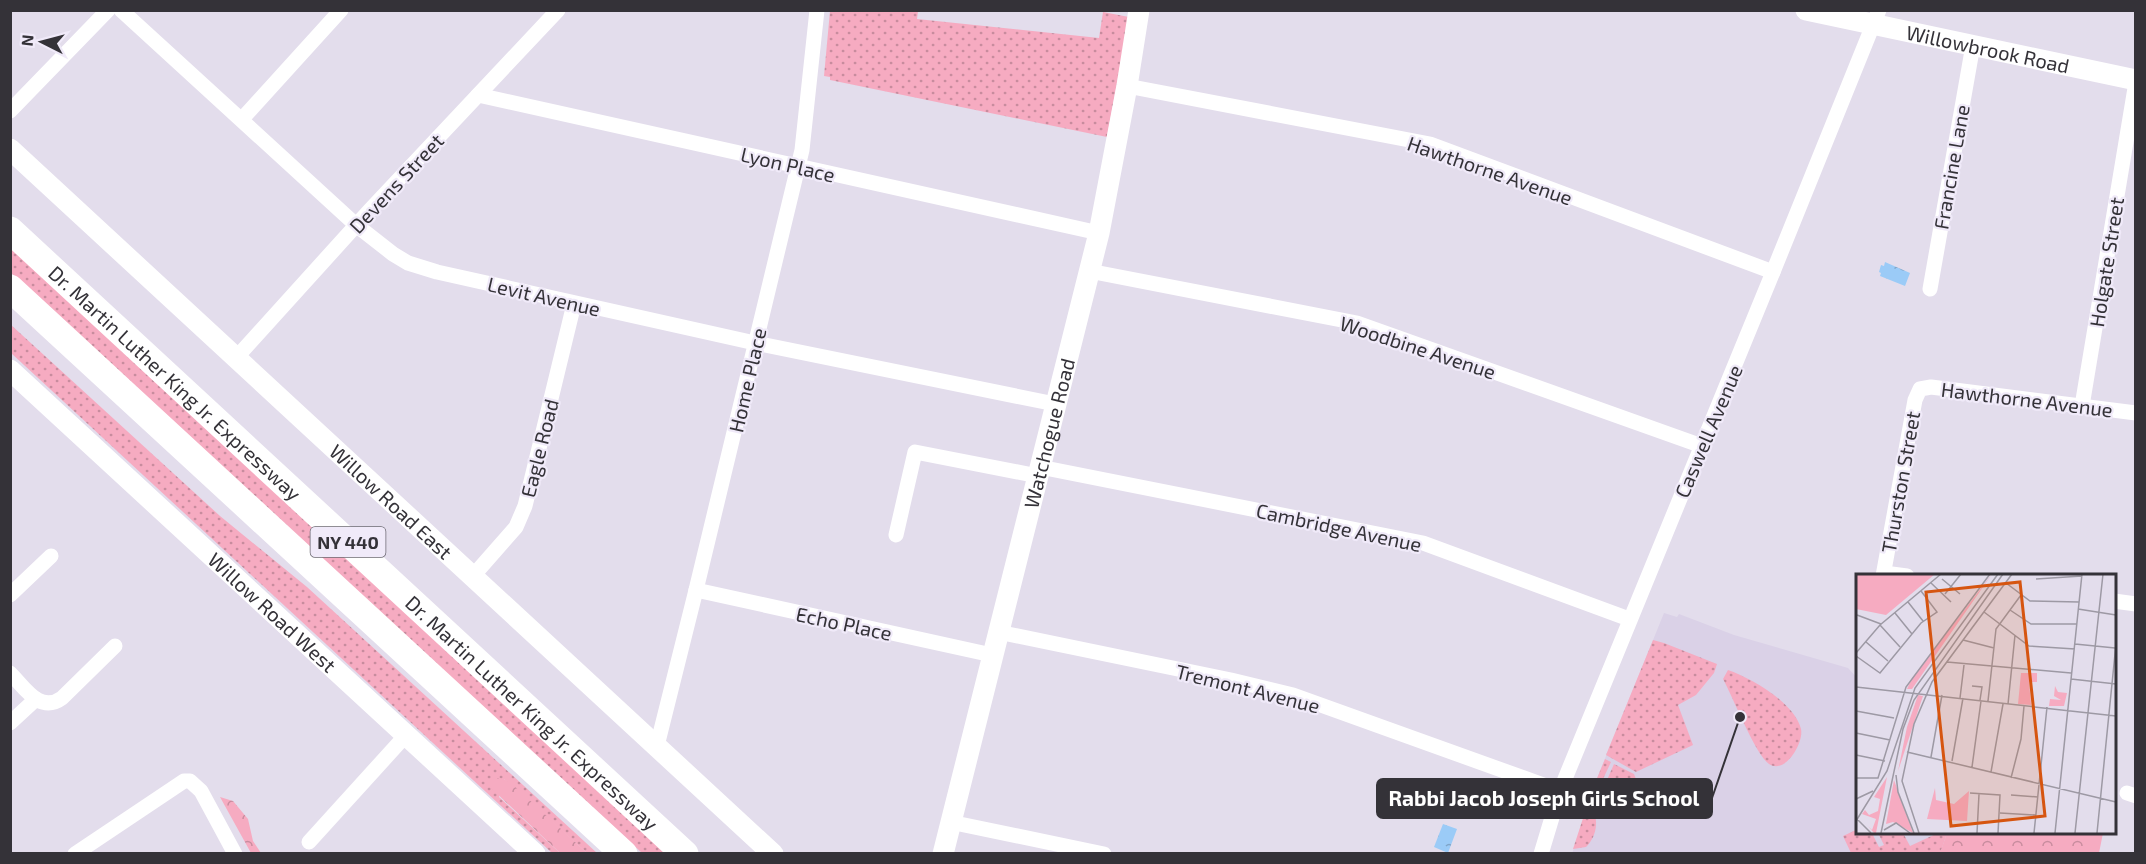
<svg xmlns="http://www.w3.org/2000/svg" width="2146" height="864" viewBox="0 0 2146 864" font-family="'Exo 2',sans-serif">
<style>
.built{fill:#dad1e7}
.grass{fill:url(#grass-dots)}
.forest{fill:url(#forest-crowns)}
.water{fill:url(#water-ripples)}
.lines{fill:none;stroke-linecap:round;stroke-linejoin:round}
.street{stroke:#fff;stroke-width:15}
.secondary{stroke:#fff;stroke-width:21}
.highway{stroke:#fff;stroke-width:27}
.labels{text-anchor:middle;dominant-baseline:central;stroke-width:4.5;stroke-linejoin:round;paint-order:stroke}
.shield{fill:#f0eaf9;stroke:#6c6972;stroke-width:1.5}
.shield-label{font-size:18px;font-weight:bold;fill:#343238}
.street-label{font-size:20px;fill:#343238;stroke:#f0eaf9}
.inset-road{fill:none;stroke:#9d99a4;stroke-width:1.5}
.view{fill:#d65510;fill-opacity:0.15;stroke:#d65510;stroke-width:3}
.inset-edge{fill:none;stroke:#343238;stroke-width:3}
.leader{fill:none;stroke:#343238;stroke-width:2}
.callout-dot{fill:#343238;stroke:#f0eaf9;stroke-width:2}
.callout{fill:#343238;stroke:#343238;stroke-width:2}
.callout-label{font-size:21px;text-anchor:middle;font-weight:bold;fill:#fff}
</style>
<defs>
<pattern id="grass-dots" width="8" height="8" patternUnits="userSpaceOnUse" patternTransform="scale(1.5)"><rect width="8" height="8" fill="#f6abc1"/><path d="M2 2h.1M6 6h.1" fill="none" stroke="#c88c9e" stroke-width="1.8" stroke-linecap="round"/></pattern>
<pattern id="forest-crowns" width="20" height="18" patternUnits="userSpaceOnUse" patternTransform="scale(1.5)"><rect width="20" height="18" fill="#f6abc1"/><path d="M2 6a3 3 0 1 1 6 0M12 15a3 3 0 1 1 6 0" fill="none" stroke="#c88c9e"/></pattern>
<pattern id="water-ripples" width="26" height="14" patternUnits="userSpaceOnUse" patternTransform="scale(1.5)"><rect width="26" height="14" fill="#9bcbf7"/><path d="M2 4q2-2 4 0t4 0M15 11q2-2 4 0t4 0" fill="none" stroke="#7fa5c9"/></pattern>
</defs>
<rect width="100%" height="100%" fill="#e3ddec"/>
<polygon class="built" points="1664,613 1677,617 1679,614 1734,635 1848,668 1858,679 1858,832 1947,833 1940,853 1572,854 1593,788"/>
<g class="grass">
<polygon points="830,11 918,11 917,19 1099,38 1103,12 1129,17 1107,137 830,80 830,77 824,76"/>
<polygon points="10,247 666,853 642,853 11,273"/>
<polygon points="10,324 220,516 307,587 597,853 587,853 504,779 499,797 560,853 552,853 11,353"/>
<polygon points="1653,640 1664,643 1717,664 1714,673 1696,695 1678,705 1693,745 1636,772 1606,755"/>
<path d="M1728,670C1751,678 1795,703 1801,729C1804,743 1785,775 1769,764C1755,754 1733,697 1723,679Z"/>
<path d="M1605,759L1611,762L1603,779L1607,780L1614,764L1634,774L1642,795V798L1626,808L1621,803L1618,806C1607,805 1597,798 1593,788Z"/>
<path d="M1588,803C1600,816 1598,835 1586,847L1573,849Z"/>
<polygon points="1858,829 1858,832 1872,833 1879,847 1884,845 1878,833 1903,833 1910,846 1938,833 1947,833 1940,854 1851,853 1843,836"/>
</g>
<g class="forest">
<polygon points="497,778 504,779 512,784 587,853 560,853 492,789 491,784"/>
<polygon points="220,797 233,801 248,819 253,841 261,853 251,853"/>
<polygon points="1947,833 1947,832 2103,833 2099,853 1940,853"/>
</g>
<g class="water">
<polygon points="1885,262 1910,273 1905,286 1880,276 1881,273 1879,272 1881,265 1884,266"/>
<polygon points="1443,824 1457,829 1448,853 1434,847"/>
</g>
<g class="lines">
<g class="street">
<polyline points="121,10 356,225 393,254 408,263 437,272 755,343 1055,404"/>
<polyline points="1127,86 1430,144 1773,272"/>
<polyline points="478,95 1099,233"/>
<polyline points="10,111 108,10"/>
<polyline points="242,119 341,10"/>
<polyline points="1089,271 1357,323 1702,446"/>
<polyline points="1930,289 1973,45"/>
<polyline points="236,358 369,211 558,10"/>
<polyline points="2082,406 2136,82"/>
<polyline points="1040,467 1423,543 1629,619"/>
<polyline points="896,535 915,452 1038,476"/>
<polyline points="1884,573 1907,576"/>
<polyline points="473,576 516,527 525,506 574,304"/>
<polyline points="1883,576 1915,400 1920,389 1931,387 2136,413"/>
<polyline points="696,590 992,655"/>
<polyline points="10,595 51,556"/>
<polyline points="2114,601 2136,604"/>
<polyline points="998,632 1231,680 1293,695 1560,791"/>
<path d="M10,673C25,688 40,714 62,698L115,646"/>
<polyline points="10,723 36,699"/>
<polyline points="657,746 696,590 802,150 817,10"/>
<polyline points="2127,793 2136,796"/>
<polyline points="950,822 1104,854"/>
<polyline points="309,842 407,734"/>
<polyline points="75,854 184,781 190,781 201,791 235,854"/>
<polyline points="1541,854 1560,791 1773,272 1879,10"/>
</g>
<g class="secondary">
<path id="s1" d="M1806,10L2136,80"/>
<path id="s2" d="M10,149L773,854"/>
<path id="s3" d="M10,370L535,854"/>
<path id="s4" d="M943,854L1099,233L1127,86L1139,10"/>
</g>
<g class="highway">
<path id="s5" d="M10,230L685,854"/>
<polyline points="10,288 624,854"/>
</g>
</g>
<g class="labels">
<rect class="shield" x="310.5" y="527" width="75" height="30" rx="4.5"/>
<g class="shield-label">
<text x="348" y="542">NY 440</text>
</g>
<g class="street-label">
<text stroke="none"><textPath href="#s1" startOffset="186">Willowbrook Road</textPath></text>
<text transform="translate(788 164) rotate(13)">Lyon Place</text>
<text transform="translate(1951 167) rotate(-80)">Francine Lane</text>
<text transform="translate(1490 170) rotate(19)">Hawthorne Avenue</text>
<text transform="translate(396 183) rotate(-47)">Devens Street</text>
<text transform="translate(2106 262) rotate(-81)">Holgate Street</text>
<text transform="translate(544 296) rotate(13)">Levit Avenue</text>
<text transform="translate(1418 347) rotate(18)">Woodbine Avenue</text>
<text transform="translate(747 380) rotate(-77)">Home Place</text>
<text stroke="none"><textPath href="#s5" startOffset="225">Dr. Martin Luther King Jr. Expressway</textPath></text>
<text transform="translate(2027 399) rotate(7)">Hawthorne Avenue</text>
<text transform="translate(1708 431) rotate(-67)">Caswell Avenue</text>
<text stroke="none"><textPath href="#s4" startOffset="434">Watchogue Road</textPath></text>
<text transform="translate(539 448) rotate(-76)">Eagle Road</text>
<text transform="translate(1900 482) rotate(-80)">Thurston Street</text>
<text stroke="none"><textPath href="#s2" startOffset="519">Willow Road East</textPath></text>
<text transform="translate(1339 527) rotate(12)">Cambridge Avenue</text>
<text stroke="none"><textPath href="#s3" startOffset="357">Willow Road West</textPath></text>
<text transform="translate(844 623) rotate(12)">Echo Place</text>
<text transform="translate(1248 688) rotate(14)">Tremont Avenue</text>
<text stroke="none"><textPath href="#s5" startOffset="711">Dr. Martin Luther King Jr. Expressway</textPath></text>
</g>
</g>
<g transform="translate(1856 574)">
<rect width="260" height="260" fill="#e3ddec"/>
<path d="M136,0L56,115H51L56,104ZM165,99H181V108H189H173L175,131L162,130ZM199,112L202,118L211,119L208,132H193L194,125L205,126L198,122ZM31,203L20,259H18L12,252L16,256L20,245L6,240L9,236L13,241L22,237L24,225L18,223ZM38,206L57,259L37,248L30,250Z" fill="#f6abc1"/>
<path d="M62,121L67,122L42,197L51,153ZM79,214L80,226L98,230L113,217L111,247L71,245Z" fill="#f6abc1"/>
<path d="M0,0H79L30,41L0,35Z" fill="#f6abc1"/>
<path class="inset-road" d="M86,5L104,20M180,5L226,2M75,9L95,28M150,9L174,27L223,28M89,20L105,0M52,28L67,47M222,35L260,41M154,36L175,50H221M128,38L173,72L219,75M39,39L56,60M1,41L25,50M24,51L44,73M107,66L138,74M10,68L32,87M219,70L259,74M0,79L24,51L85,0M0,82L24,99L65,49L81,38L65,17M91,88L215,99M215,105L260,110M116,112L126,113L124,126M0,113L260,142M104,124L108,91M132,127L140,55L165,21M152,130L159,61M0,137L38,144M0,159L34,166M51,178L260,228M0,181L29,187M75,183L86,121M96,187L107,124M116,193L125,127M135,198L147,130M40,201L42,218L58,259M0,204H22L50,113L134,0M155,204L165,165L168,132M114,219L144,221L142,259M155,221L182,223M0,225L17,217M144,239L180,241M0,244L15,259M0,247L31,197L59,114L142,0M28,256L40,249L54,259M25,259L47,155L58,126L147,0M63,259L46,207L58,150L76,108L156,0M121,259L123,220M178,259L191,133M199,259L226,0M219,259L247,0M241,259L260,70"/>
<path class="view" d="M164,8L189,242L95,252L70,18Z"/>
<rect width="260" height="260" class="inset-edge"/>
</g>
<path class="leader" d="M1740 717L1712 798"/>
<circle class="callout-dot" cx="1740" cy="717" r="6"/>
<rect class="callout" x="1377" y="779" width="335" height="39" rx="6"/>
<g class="callout-label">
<text x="1544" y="806">Rabbi Jacob Joseph Girls School</text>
</g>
<rect width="2146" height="864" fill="none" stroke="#343238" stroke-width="24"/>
<g transform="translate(42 42) rotate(276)" stroke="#f0eaf9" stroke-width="4.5" paint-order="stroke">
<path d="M0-4.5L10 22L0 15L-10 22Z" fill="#343238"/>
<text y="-9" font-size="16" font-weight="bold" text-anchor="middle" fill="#343238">N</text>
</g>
</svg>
